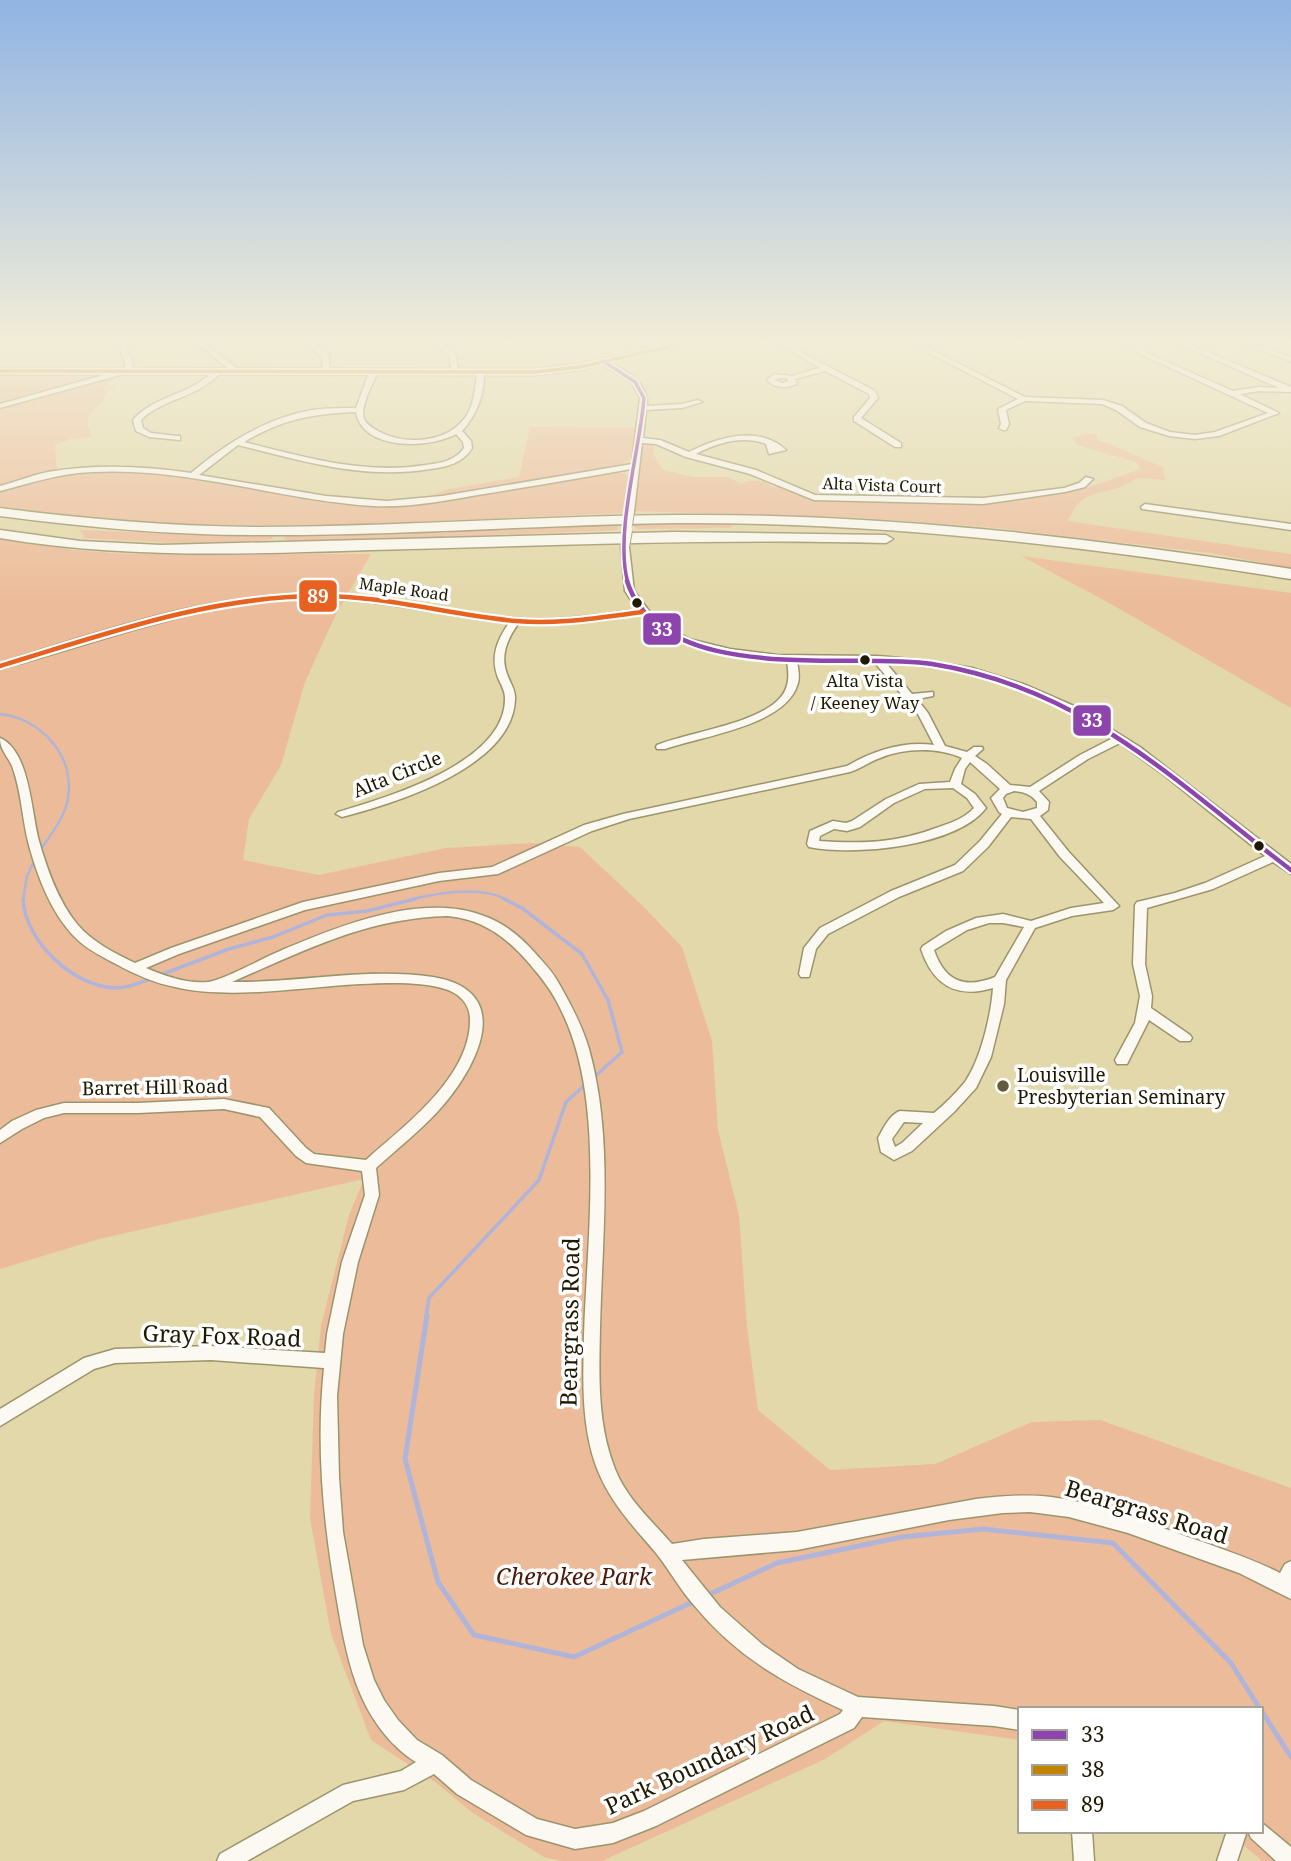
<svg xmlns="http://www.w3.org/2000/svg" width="1291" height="1861" viewBox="0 0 1291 1861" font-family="'Noto Serif',serif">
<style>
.green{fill:#ecbc9a}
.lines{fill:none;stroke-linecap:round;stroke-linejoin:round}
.stream-far2{stroke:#b0b4d9;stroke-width:2.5}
.stream-far1{stroke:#b0b4d9;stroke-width:3.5}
.stream{stroke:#b0b4d9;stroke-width:5}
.street-casing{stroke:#9c946d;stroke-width:3}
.primary-casing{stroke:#9c946d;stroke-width:3}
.highway-casing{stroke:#9c946d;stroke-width:3}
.street{fill:#fbf9f2;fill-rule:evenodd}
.primary{fill:#fbf9f2;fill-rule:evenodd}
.highway{fill:#fbf9f2;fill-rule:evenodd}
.street-bridge-casing{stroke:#9c946d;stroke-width:10;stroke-linecap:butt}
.street-bridge{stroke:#fbf9f2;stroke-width:8}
.bus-1-far1-casing{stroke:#fff;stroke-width:7}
.bus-1-casing{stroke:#fff;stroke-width:9}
.bus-2-casing{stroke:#fff;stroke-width:7}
.bus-3-casing{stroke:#fff;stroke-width:9}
.bus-1-far1{stroke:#8e44ad;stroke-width:3.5}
.bus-1{stroke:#8e44ad;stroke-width:4.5}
.bus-2{stroke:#c18300;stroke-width:3.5}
.bus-3{stroke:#e76120;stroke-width:4.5}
.bus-dot{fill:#1e1900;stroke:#fff;stroke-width:2.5}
.poi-dot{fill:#635c3b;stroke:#fff;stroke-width:2.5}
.labels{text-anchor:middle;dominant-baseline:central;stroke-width:7;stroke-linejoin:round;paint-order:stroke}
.far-street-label{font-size:16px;fill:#1e1900;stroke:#fff}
.bus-label{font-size:17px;fill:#1e1900;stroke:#fff}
.street-label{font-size:19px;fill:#1e1900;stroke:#fff}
.poi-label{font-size:19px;fill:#1e1900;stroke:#fff;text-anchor:start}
.near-street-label{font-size:23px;fill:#1e1900;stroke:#fff}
.near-park-label{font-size:23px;font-style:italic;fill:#4a1808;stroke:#fff}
.line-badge{stroke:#fff;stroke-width:2.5}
.badge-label{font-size:19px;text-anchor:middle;font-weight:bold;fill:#fff}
</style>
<rect width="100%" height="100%" fill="#e2d8a9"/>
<g class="green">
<path d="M0,373L126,375L107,383L116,387L107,392C100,413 78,408 92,437L71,439L55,445L57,472L125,471L188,476L351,503L431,502L614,472L626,474L630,478L622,513C415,521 205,539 0,507Z"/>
<path d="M530,427L636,428C634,448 638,459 617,466L419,500L449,489L519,477Z"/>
<path d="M1085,434H1097V440C1120,446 1140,460 1163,466L1165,480L1137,478C1110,499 1083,483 1068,521L1291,554V568L1210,553L988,527L863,518L635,511L642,443H654L653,454L663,470L693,477H728L741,484C751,478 763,480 772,487H783L808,498L979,504L1084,489L1141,469L1136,462L1077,445L1072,438Z"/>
<polygon points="617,522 618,530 293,543 283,538 288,535 401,531 446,533 472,528"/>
<polygon points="635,522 733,522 731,528 638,529 635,528"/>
<polygon points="79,530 203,535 266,533 272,535 273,539 251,542 178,543 83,538 84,535"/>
<polygon points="0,538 73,550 124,554 371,554 336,614 305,682 281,765 249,819 243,860 319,875 446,848 531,843 580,847 644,907 682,947 712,1041 718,1130 739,1215 747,1327 758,1410 830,1470 935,1464 1032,1422 1100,1420 1291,1488 1291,1861 1262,1861 1227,1831 1261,1831 1261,1709 1020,1709 1020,1740 884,1721 825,1759 602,1861 562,1861 544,1857 473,1813 435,1782 371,1740 331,1634 310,1518 314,1396 321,1326 349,1215 364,1179 99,1239 0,1269"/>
<polygon points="1021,556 1291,593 1291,708 1111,604"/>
</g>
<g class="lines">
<g class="stream-far2">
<path d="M0,714C40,718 75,755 68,798C65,818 50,835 40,851"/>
<polyline points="23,900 27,876 36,857"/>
<path d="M408,900C438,893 480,885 508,900"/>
</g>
<g class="stream-far1">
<path d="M23,899C25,941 73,987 116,988C129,988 141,982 153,978"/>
<polyline points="504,899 522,908 582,954 608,1000 622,1052 592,1079"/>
<polyline points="160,975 229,949 273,937 327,915 367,911 415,899"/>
<polyline points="426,1316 429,1298 539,1180 566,1102 586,1084"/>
</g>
<g class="stream">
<polyline points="427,1315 405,1459 438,1582 474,1635 574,1657 695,1601"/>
<polyline points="708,1595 777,1563 902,1537 983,1529 1113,1543 1231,1663 1260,1709"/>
<polyline points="1261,1710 1291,1757"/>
</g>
<g class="street-casing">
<g id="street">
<polygon points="0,341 13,341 0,344"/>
<polygon points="118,341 124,341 133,364 131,372 0,408 0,404 125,369 125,364"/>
<polygon points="194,341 201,341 242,372 235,374"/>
<polygon points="305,341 312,341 329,355 330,375 323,373 322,358"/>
<polygon points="429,341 436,341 455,352 459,375 452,373 449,355"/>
<path d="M773,341H780L875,391L878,398L861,418L901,443V447H895L854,421V417L870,398L869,394L825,371L795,379L797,384C786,388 775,389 767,380L774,374L792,376L820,368ZM779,378H786L789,381L782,383L775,380Z"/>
<polygon points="906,341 914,341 1025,397 1103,400 1122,406 1146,423 1170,432 1195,435 1215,432 1268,413 1112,341 1120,341 1233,391 1259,387 1279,388 1173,341 1181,341 1291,387 1291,392 1259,391 1240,394 1279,413 1219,436 1195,439 1169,436 1140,427 1116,410 1102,404 1025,401 1006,410 1009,424 1006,430 1003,430 999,428 1001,424 998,409 1018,399"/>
<polygon points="1237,341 1245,341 1291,357 1291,361 1238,342"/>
<path d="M603,359C621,367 650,383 647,406L682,404L698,400L702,402L682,408L646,410L643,438L660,440L689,452C718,437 759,425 786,450L769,454L766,444C743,435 717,443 696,454L756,470L815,495L983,498L1064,488L1079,483L1086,477L1093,479L1085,487L1065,492L983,504L814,500L750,474L686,457L656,444L642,443L634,512L630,515L626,512L631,469C582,478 533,486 484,494C448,500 410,508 373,506C279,500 188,467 93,472C61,473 31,483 0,491V486C16,482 32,475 48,472C95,464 144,466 191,473C225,444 266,418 312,410C326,408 341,408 356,408L369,373L373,371L377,373C372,386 360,406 364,419C367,425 374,429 380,432C405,445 446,443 464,419C474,407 475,388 477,373L484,371C485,393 477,415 462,431L471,441L472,448C463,463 447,467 430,469C364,480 302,461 238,445L199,475L326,496L387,501L442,496L632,464L640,398L632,383L600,363L599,361ZM356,412C362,451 430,449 456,434L463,442L464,448C455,461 440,463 426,465C364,475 304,457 244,442C283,419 311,414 356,412Z"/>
<path d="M213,371L220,373C198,398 163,398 141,420L143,428L151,433L177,436H180V440L149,437L136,431L133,420C155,395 189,396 213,371Z"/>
<polygon points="1145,504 1291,524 1291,530 1142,509 1141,507"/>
<path d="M625,544L629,547L634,591L655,619L689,639L730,649L777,655L877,656L923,660L972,668L1023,684L1074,706L1140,747L1291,864V874L1273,862L1213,889L1147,908L1145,964L1152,996L1151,1008L1190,1035L1192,1038L1190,1041H1180L1149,1020L1127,1064H1117L1115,1060L1135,1023L1140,996L1133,964L1135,905L1137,902L1175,893L1205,883L1265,856L1164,775L1120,743L1088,759L1039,791L1049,802L1048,810L1040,816L1068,851L1119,906L1113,910L1072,916L1035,928L1006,980L1004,1004L991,1057L976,1088L954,1112L912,1151L894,1160L881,1152L878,1138C883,1129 890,1114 900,1111L934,1113C945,1104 956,1093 965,1082C981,1059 991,1015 993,988C956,999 933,985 921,949L923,946L946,931L976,918L1003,914L1031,921L1071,908L1104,903L1060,857L1031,819L1011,817L988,847L963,871L899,897L828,934L816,949L809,977H801L799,974L804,948L820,928L891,891L955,865L980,841L1002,814L999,812L991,798L1000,789L970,762L965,769L961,784L975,794L986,808C956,847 854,856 809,847L807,844L810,831L833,821L846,823L852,821L886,799L919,784L950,782L955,769L962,758C937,747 905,748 880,758C869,762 860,769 850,772L629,819L592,831L498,874L439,881L305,910L179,954L146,968C165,976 187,984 208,982C222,981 265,957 280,951C338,926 422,892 484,916C504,923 521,937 535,953C543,962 552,971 558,982C570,1003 582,1025 589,1049C614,1139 602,1236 600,1328C599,1375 597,1424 615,1469C627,1499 651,1520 672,1544L704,1539L797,1532L976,1499C1001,1496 1026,1494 1051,1497C1097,1503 1141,1520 1185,1536C1217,1547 1250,1558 1280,1573L1285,1564L1291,1561V1599L1239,1573L1128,1533L1069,1517L1030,1512L1003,1513L949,1520L797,1550L682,1560L720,1607L763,1645L798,1669L858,1697L994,1706L1020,1710V1730L994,1726L862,1717L854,1728L656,1826L613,1843L575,1849L526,1835L457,1794L434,1774L404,1790L353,1801L247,1861H217L220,1854L343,1785L401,1771L416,1762C388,1745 367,1714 356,1683C346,1655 341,1625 336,1595C323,1519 316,1445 324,1368L211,1360L115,1363L94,1369L0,1426V1409L84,1358L115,1349L211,1346L325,1353L327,1334L342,1262L365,1195L362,1171L306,1163L296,1156L260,1117L224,1109L138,1113H64L44,1118L22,1129L0,1143V1130L12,1121L36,1110L64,1103H138L224,1099L269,1108L306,1148L314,1154L366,1160C405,1125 471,1077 470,1019C470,1004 459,993 445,989C419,981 387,983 360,984C303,987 230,1000 175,987C154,983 134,974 116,964C103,957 90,951 80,942C54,919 39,881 30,849C22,822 22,792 12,766C7,755 0,750 0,738C30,751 31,812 39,841C47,869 58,901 77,924C92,942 114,953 135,963L171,948L303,902L439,873L492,867L584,825L623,814L847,766C873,751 903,741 934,745L918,714L875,663L797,661C798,668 800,676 798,683C787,726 701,736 665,749H657L656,747L657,745C690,732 757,724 780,698C790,687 789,674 787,661C746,660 667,650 642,615L564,624H518C507,639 500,656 507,674C510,683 516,690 515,700C512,767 396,803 342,817L336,814L338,812C388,797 506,763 505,698C505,691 501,684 498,678C490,657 497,640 509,623C445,616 382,599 318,599C207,598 105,641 0,669V663C103,631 207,594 316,593C384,593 449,613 517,618C557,622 598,614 638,610L625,591L621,547ZM886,663C968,666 1045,692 1113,738L1080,755L1030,787L1010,785L987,764L975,756L983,749L982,747H974L967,752L945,746L928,713L917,699L933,696V692L912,694ZM953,788L967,798L974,808C964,819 950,823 936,828C897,843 860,844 819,841L820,836L834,829L847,831L860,827L894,803L925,789ZM1014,791C1024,792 1031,794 1037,802V808L1023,812L1007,808L1003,798L1006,794ZM448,916C482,919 506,937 528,962C541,977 553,992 561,1010C606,1099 587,1237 584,1335C583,1379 581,1424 596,1466C609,1501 632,1525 656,1553C669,1569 679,1588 693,1604C738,1658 781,1681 843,1710L840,1714L644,1811L613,1823L575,1829L537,1819L471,1780L442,1755L417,1740L398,1720L384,1700L374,1680L363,1645L343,1532L339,1477L337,1396L343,1334L358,1262L379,1195L376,1168C397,1149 420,1131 439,1110C476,1069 518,991 433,977C367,967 299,983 232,982C305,950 367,918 448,916ZM989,923H1003L1024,927L995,977C965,989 945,982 934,950L967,930ZM904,1122L923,1123L902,1143L895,1147L892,1139Z"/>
<polygon points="1261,1822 1291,1847 1291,1861 1276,1861 1251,1838 1248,1831 1261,1831"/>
<polygon points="1072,1831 1092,1831 1094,1861 1074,1861"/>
<polygon points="1227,1831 1247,1831 1237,1861 1217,1861"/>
</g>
</g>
<g class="primary-casing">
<polygon id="primary" points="682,341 700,341 580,370 535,375 0,374 0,368 535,369 580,364"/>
</g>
<g class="highway-casing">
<g id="highway">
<path d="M0,508C84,519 168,526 253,527C394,527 535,516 676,515C882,513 1087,537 1291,569V579C1087,546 883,522 676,523C535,525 394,536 253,535C168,535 84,527 0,516Z"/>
<path d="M0,530L80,541L161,545L675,532L886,535L893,539L886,543C714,538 543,546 371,550C247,554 123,559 0,538Z"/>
</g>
</g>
<use href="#street" class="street"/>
<use href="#primary" class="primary"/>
<use href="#highway" class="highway"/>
<g class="street-bridge-casing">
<g id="street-bridge">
<polyline points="628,525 630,512"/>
<polyline points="625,547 628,530"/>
</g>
</g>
<use href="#street-bridge" class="street-bridge"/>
<g class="bus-1-far1-casing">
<path id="bus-1-far1" d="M603,361L635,382L644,398C640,450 614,535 628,583"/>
</g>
<g class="bus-1-casing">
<path id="bus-1" d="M627,581C661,687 847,652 932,664C1084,688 1174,781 1291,870"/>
</g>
<g class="bus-2-casing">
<polyline id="bus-2" points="0,371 535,372 580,367 695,341"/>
</g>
<g class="bus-3-casing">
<path id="bus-3" d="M0,666C103,635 207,597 316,596C383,595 449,615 516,621C558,625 601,617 643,612"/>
</g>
<use href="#bus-1-far1" class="bus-1-far1"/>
<use href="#bus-1" class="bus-1"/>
<use href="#bus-2" class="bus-2"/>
<use href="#bus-3" class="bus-3"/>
</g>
<linearGradient id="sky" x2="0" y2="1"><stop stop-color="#91b4e2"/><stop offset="0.57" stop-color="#f2edd8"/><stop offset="1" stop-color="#f2edd8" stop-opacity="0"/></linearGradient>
<rect width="1291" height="601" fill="url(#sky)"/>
<g class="bus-dot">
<circle cx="637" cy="603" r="6"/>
<circle cx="865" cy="660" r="6"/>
<circle cx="1259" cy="846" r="6"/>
</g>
<circle class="poi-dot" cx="1003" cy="1086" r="7"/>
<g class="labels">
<g class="far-street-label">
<text transform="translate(882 485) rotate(2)">Alta Vista Court</text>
<text transform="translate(404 589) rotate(8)">Maple Road</text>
</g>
<g class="bus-label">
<text x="865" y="680">Alta Vista<tspan x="865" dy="22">/ Keeney Way</tspan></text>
</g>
<g class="street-label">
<text transform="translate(397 774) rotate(-22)">Alta Circle</text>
<text transform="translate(155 1087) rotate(-1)">Barret Hill Road</text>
</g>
<g class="poi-label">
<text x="1017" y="1075">Louisville<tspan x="1017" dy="22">Presbyterian Seminary</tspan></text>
</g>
<g class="near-street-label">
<text transform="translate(569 1322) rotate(-89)">Beargrass Road</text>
<text transform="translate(222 1335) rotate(2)">Gray Fox Road</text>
<text transform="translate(1147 1511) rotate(17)">Beargrass Road</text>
<text transform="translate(709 1759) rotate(-25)">Park Boundary Road</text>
</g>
<g class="near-park-label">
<text x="574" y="1576">Cherokee Park</text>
</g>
</g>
<g class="line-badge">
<rect x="298" y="579" width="40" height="34" rx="7" fill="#e76120"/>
<rect x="642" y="612" width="40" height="34" rx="7" fill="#8e44ad"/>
<rect x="1072" y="704" width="40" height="33" rx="7" fill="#8e44ad"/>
</g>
<g class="badge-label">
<text x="318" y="603">89</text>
<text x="662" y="636">33</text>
<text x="1092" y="727">33</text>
</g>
<rect x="1018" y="1707" width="245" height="126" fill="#ffffff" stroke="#a5a399" stroke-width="2"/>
<rect x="1032" y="1730" width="35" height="10" fill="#8e44ad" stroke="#a5a399" stroke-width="2"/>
<text x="1081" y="1742" font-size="21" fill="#1e1900">33</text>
<rect x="1032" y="1765" width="35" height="10" fill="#c18300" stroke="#a5a399" stroke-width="2"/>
<text x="1081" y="1777" font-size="21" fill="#1e1900">38</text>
<rect x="1032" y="1800" width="35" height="10" fill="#e76120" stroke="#a5a399" stroke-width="2"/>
<text x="1081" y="1812" font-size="21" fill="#1e1900">89</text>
</svg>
